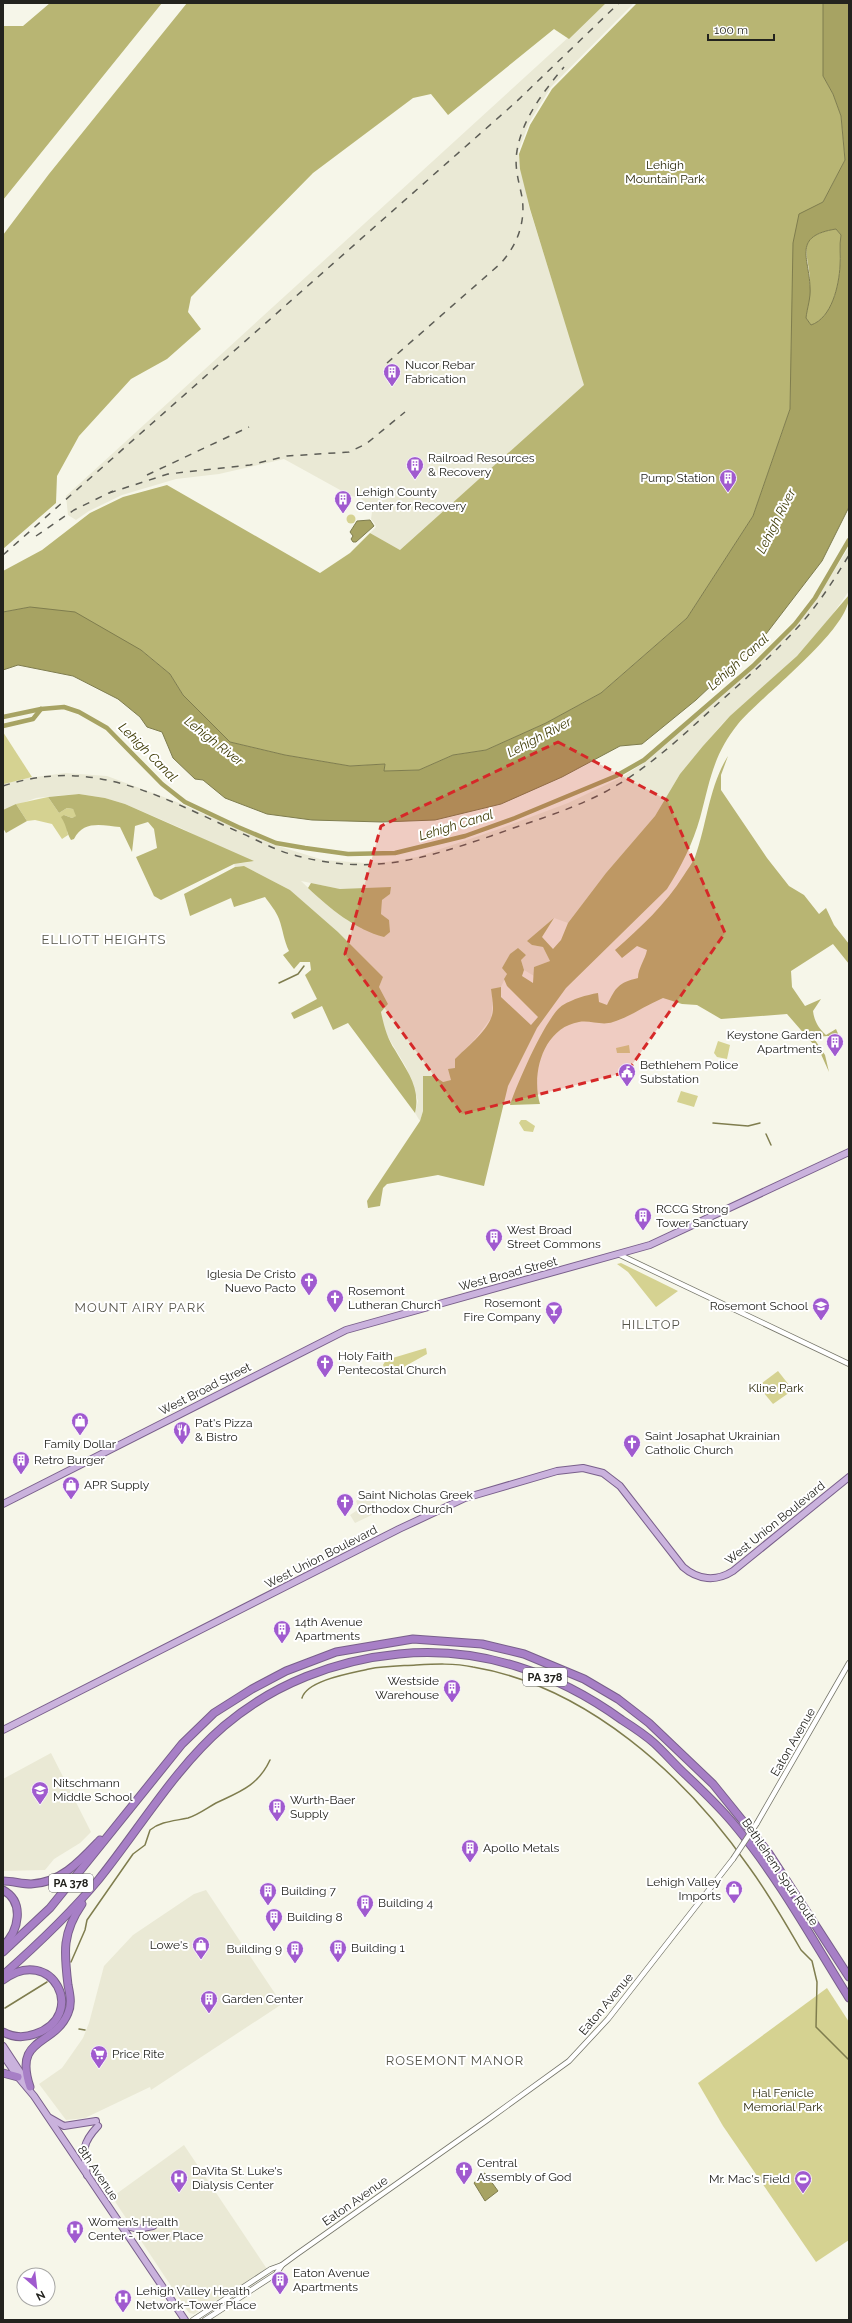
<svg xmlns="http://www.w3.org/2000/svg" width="852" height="2323" viewBox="0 0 852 2323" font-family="Raleway,sans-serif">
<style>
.built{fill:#eae9d5;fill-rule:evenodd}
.green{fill:#d5d291}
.forest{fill:#b8b573}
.water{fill:#a7a363;stroke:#7f7d4e;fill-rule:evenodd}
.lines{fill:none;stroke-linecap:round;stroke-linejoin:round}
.stream{stroke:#7f7d4e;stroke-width:1.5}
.canal{stroke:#a7a363;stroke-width:4.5}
.minor-casing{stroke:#757569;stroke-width:6}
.major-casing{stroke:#795f8b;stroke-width:8}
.highway-casing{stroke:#795f8b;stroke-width:9}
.minor{stroke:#fff;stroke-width:4.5}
.major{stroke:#cab2dd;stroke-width:6}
.highway{stroke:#a77fc6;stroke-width:7}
.rail{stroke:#5d5d56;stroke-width:1.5;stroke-dasharray:7 7;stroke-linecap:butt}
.minor-bridge-casing{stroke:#757569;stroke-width:6;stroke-linecap:butt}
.minor-bridge{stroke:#fff;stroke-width:4.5}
.marked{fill:#d62828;fill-opacity:0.2;stroke:#d62828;stroke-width:3;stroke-dasharray:8 5;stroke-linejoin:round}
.labels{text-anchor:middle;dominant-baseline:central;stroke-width:4;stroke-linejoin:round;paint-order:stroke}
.shield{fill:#fff;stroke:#656562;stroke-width:1}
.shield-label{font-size:11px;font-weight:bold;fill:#23231e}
.park-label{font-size:12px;fill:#2c2a0c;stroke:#fff}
.poi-label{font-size:12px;fill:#23231e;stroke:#fff;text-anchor:start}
.street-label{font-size:12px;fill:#23231e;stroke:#fff}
.water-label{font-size:13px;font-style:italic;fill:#3f3c06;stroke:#fff}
.neighbourhood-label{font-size:13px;letter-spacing:1px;fill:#56554a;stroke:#fff}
</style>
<rect width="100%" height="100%" fill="#f6f6e9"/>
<g class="built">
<polygon points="606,3 634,3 551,87 529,123 518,152 529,207 585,385 400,550 370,533 376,527 375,524 371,519 372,512 361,498 351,496 284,459 219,474 176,479 122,495 89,511 76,520 68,515 66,496"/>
<path d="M849,547V591L830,618L797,656L722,724L680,774L655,816L606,873L568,923L554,918L532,945L543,947L550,961L534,967V976L524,970L521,960L526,954H510L503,968L507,974L501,987L491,990L493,1001L491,1018L476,1038L456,1059L457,1064L452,1080L442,1082L434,1076L423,1077V1111L420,1121L415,1113L418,1101L406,1067L385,1032L381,1012L388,1004L379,987L383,977L338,932L290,890L244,866L235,867L234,864L249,862L183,829L125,804L105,798L79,794L55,796L36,798L3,810V784L21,779L65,773L107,776L177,802L272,844L323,860L365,863L386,862L417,857L499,829L568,803L622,777L642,764L785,637L817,597ZM301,881L340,889H363L390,894L382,900L381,914L389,920L362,929L321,900Z"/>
<polygon points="371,1493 380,1511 355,1523 350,1515 359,1509 356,1501"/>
<polygon points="51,1753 91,1832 80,1843 54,1859 45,1870 3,1871 3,1779"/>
<polygon points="206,1890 282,2004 151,2090 150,2087 85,2118 66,2120 39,2084 62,2068 83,2038 89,2023 104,1966 133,1935 194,1894"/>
<polygon points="184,2145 267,2269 194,2314 189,2313 112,2197"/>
</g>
<g class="green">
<circle cx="351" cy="519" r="4.5"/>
<polygon points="3,732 32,777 4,784 3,782"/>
<polygon points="48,797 59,813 67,808 73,809 77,816 72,818 64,815 68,835 62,839 52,824 35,820 27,821 16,804"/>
<polygon points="718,1041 730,1045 727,1059 717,1057 714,1053"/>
<polygon points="629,1045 630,1053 617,1053 616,1048"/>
<polygon points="681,1091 698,1096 694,1107 677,1102"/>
<polygon points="521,1120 526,1120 535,1126 533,1132 524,1131 519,1123"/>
<polygon points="621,1263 678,1291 656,1307 628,1272 617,1264"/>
<polygon points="426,1348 427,1354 391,1374 388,1374 383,1365 386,1360"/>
<polygon points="778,1371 793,1390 773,1404 758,1386"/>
<polygon points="827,1988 849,2022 849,2240 816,2262 723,2126 698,2083"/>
</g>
<g class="forest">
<polygon points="50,3 162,3 3,200 3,26 23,26"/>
<polygon points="187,3 606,3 569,39 554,29 448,115 431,94 413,98 313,173 191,297 188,312 201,329 167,359 131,379 79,436 57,476 56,503 3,549 3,235 49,174"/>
<polygon points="637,3 823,3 823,76 833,94 841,116 845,160 823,202 807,212 792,332 790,409 753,516 687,618 601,693 546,723 486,750 453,755 419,770 384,771 385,764 350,766 285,755 230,742 183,695 170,674 141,650 30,607 3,612 3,571 42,550 90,513 123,497 167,485 320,573 350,553 370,533 400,550 584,385 530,209 520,169 519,154 530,125 552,89"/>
<path d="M836,229L841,235C839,246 841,256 840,266C839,285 832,318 811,325L806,318C807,305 810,294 810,281C809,252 793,237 836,229Z"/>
<path d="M849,595C851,629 761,696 738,724C713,755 710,781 700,818C693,843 681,867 667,889L566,988L537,1028L508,1086L484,1186L438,1175L387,1184L383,1188L380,1206L368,1208L367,1201L372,1193L420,1121L423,1111V1076H434L443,1082L451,1080L448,1069L455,1068V1059C466,1048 486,1032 491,1018C495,1010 492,998 491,989L501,987V997L531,1025L538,1017L507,986L504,979L507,974L502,968L510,954L518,948L526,955L521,960L524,970L522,976L533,983L534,967L550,961L543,947L532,945L527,941L554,918L542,937L553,949L561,940L568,923L606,873L655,816L680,774L703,746L730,716L797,656Z"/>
<path d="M728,756L721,775V790L767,858L789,886L804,895L819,914L826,908L834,925L849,944V964L833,944L791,971L792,987L805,1006L821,999L813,1011C814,1020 818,1028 826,1035L836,1029L839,1036C830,1037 824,1034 815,1040L825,1055L829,1072L820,1052L787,1014L721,1019L697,1005L682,1004L663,998C646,1005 630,1017 613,1022C602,1026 590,1020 579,1022C543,1028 531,1074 540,1104L510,1105C516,1086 547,1014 563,1005C573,999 586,995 598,993L599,1002L607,1005C616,987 618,983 638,978C638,968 645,960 647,950L637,946L622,958L615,950C641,927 665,905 684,875C687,870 692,864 695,857C707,824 709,786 728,756Z"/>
<path d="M79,794L105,798L125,804L254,861L234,864L161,900L154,896L136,857L157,848L154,829L148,822L135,826L132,852L120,827C102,825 83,820 74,839L71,840C66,832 67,826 61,817L64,815L72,818L76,816L73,809L67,808L59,813L48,797Z"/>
<polygon points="16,804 27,821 6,833 3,828 3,810"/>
<path d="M244,866L290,890L338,932L383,977L379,987L388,1004L381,1012C384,1026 387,1038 395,1050C407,1071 421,1088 415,1113L348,1023L333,1030L322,1006L294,1019L291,1013L317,999L305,975L311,970L310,962H300L294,969L283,955L289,951C284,941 283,930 279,919C276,911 270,904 265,897L234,907L231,898L190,916L184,894L235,867Z"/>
<path d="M311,883L340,889L391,887L390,894L382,900L381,914L389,920L390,932L384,937C356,930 329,908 308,888Z"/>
</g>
<g class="water">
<path d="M823,3H849V507L822,561L766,634L696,700L642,744L620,746L562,777L501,804L435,820L382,822L312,820L267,814L225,798L203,780L195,779L173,758L162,732L147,727L140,717L118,699L73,676L18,665L3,670V612L30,607L75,612L141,650L170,674L183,695L230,742L285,755L350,766L385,764L384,771L419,770L453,755L486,750L546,723L601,693L687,618L753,516L790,409L793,243L799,214L823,202L845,160L841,116L833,94L823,76ZM836,229L841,235C839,246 841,256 840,266C839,285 832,318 811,325L806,318C807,308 811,298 810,287C809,257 792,236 836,229Z"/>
<polygon points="370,520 374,526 356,542 353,542 351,539 353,536 350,532 357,521"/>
<polygon points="485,2173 498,2191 485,2201 474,2183 481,2175"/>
</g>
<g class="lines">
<g class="stream">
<polyline points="279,983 298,974 304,966"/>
<polyline points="713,1123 748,1126 760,1123"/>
<polyline points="766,1134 771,1145"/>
<path d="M302,1698C307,1680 352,1673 369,1669C384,1666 400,1666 416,1665C435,1664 454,1663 473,1667C586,1686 685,1775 749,1867C768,1893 785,1922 801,1950L812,1961L817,1982L816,2027L849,2060"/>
<path d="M71,1962L85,1930L87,1920L133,1854L145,1845L150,1830C161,1821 175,1821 188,1818C198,1815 207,1808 216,1803C239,1792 258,1786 270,1760"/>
<polyline points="5,2008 47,1982"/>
<polyline points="79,2029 85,2030"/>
</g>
<g class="canal">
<polyline points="3,717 41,709 64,707 79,712 107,728 162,784 185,802 238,827 276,843 305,848 348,854 395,853 465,836 515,818 616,776 644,760 753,666 795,624 815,598 849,540"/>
<polyline points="3,726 33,719 41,709"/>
</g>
<g class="minor-casing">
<g id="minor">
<polyline points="620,1255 849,1364"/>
<polyline points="757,1823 849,1663"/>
<polyline points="193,2320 271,2269 282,2265"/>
<polyline points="205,2320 276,2274 282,2265 297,2254 486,2121 569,2061 608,2019 733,1859"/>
</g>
</g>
<g class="major-casing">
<g id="major">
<polyline points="3,1504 346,1330 650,1245 849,1152"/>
<path d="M3,1730L399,1529L465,1498L557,1471L583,1468L603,1473L620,1486L683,1567C698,1580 716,1582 733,1571L849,1477"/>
<polyline points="3,2046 28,2084"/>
<polyline points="3,2055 18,2077 34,2096 185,2320"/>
<polyline points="50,2118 64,2126 96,2121"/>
<path d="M87,2175C83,2151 81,2144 98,2126"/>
<polyline points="119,2224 138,2229 153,2226"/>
</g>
</g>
<g class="highway-casing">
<g id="highway">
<path d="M3,1881C12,1881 22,1884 31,1884C61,1883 81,1860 100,1840"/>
<path d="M3,1890C25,1902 19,1931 3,1946"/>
<polyline points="3,1952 50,1908 182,1744 214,1713 252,1689 286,1671 336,1652 413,1639 482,1644 524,1654 584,1679 618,1699 649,1723 713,1784 768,1852 849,1977"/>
<path d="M3,1975C37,1945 70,1914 99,1879C140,1828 175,1768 224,1726C273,1684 336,1660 399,1654C481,1646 557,1673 622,1720C633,1727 644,1734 654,1743C665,1753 675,1765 686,1775C704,1792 722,1809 737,1828C780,1880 813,1941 849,1998"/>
<path d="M3,1980C52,1943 89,2016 35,2034C24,2038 14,2038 3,2032"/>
<polyline points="3,2073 18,2077"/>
<path d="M30,2087C13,2036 54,2047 68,2013C72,2004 70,1995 68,1985C64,1952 62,1933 82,1904"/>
</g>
</g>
<use href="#minor" class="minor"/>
<use href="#major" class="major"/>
<use href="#highway" class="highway"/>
<g class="rail">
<path d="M387,363L500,264C517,246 526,222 522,197C519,182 514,167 517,151C522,119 544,91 564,67"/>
<polyline points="147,475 249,427"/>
<polyline points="109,493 168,474 250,465 287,456 349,452 366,444 405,412"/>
<polyline points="36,536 74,510 113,491"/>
<polyline points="3,555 516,102 619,3"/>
<path d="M3,786C94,756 160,797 241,833C257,840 273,849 290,854C368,876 417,861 491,836C529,822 569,811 605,792C646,770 679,739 713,708C742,682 772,656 798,627C818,605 834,580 849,555"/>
</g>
<g class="minor-bridge-casing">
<polyline id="minor-bridge" points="733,1859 757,1823"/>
</g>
<use href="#minor-bridge" class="minor-bridge"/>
</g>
<path class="marked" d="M558,742L667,800L725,933L627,1072L462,1114L345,954L381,826Z"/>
<defs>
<g id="building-pin" transform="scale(0.9)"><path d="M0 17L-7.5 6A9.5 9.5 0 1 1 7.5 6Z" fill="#a05acf" stroke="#fff"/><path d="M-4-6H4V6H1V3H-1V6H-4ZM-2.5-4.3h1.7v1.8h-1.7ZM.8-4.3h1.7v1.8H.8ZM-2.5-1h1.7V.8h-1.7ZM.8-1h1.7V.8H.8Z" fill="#fff"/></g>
<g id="civic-pin" transform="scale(0.9)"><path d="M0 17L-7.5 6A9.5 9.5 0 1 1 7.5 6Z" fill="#a05acf" stroke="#fff"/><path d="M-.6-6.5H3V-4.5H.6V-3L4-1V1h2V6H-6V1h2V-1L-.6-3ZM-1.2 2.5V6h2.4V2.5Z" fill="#fff"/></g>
<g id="church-pin" transform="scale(0.9)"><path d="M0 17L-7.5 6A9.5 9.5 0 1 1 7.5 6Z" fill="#a05acf" stroke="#fff"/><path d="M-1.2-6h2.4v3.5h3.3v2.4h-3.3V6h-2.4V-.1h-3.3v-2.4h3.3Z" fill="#fff"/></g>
<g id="school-pin" transform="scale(0.9)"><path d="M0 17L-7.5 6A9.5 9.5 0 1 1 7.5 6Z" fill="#a05acf" stroke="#fff"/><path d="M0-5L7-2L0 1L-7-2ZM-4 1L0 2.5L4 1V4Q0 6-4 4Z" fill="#fff"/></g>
<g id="bar-pin" transform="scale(0.9)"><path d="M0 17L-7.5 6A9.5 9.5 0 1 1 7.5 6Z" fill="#a05acf" stroke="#fff"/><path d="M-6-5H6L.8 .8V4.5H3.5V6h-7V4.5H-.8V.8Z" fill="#fff"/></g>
<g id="shop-pin" transform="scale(0.9)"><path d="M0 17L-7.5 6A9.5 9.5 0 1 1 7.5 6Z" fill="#a05acf" stroke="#fff"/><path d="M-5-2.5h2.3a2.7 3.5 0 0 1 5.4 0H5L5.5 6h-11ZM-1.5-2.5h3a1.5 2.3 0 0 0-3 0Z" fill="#fff"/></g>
<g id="restaurant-pin" transform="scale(0.9)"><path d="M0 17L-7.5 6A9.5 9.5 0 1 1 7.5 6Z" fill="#a05acf" stroke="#fff"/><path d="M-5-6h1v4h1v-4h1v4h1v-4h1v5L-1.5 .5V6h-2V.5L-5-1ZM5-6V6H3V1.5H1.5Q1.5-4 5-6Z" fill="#fff"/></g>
<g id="supermarket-pin" transform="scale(0.9)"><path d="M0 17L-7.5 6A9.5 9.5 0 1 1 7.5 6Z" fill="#a05acf" stroke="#fff"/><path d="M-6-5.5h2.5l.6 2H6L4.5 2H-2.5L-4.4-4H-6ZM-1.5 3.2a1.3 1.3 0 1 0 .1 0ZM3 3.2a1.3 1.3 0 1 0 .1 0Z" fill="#fff"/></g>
<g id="hospital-pin" transform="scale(0.9)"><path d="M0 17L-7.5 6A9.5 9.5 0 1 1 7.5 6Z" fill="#a05acf" stroke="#fff"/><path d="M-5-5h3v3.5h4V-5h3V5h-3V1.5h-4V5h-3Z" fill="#fff"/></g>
<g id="stadium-pin" transform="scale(0.9)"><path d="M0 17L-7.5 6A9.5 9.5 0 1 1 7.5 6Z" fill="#a05acf" stroke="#fff"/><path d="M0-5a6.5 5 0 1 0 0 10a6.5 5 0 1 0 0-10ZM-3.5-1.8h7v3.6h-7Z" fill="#fff"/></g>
</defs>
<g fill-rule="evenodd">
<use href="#building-pin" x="392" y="372"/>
<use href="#building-pin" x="415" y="465"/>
<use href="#building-pin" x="728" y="478"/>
<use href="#building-pin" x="343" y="499"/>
<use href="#building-pin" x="835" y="1042"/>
<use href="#civic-pin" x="627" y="1072"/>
<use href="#building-pin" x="643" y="1216"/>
<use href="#building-pin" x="494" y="1237"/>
<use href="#church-pin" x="309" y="1281"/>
<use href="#church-pin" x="335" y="1298"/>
<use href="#school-pin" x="821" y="1306"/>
<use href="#bar-pin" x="554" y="1310"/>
<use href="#church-pin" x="325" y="1363"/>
<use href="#shop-pin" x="80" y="1421"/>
<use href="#restaurant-pin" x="182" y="1430"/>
<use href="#church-pin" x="632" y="1443"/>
<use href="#building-pin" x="21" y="1460"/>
<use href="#shop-pin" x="71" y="1485"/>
<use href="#church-pin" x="345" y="1502"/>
<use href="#building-pin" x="282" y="1629"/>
<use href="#building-pin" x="452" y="1688"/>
<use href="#school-pin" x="40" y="1790"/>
<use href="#building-pin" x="277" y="1807"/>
<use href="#building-pin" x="470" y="1848"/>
<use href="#shop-pin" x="734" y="1889"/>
<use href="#building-pin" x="268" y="1891"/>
<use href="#building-pin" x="365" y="1903"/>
<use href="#building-pin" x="274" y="1917"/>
<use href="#shop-pin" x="201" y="1945"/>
<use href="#building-pin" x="338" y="1948"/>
<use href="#building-pin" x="295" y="1949"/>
<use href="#building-pin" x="209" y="1999"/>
<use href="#supermarket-pin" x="99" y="2054"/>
<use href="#church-pin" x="464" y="2170"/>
<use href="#hospital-pin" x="179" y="2178"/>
<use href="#stadium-pin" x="803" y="2179"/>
<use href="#hospital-pin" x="75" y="2229"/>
<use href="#building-pin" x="280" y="2280"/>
<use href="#hospital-pin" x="123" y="2298"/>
</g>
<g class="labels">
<g class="shield">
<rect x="523" y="1668" width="44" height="18" rx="3"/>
<rect x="49" y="1874" width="44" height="18" rx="3"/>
</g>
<g class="shield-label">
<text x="545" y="1677">PA 378</text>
<text x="71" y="1883">PA 378</text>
</g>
<g class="park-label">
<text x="665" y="165">Lehigh<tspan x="665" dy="14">Mountain Park</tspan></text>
<text x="776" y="1388">Kline Park</text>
<text x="783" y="2093">Hal Fenicle<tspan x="783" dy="14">Memorial Park</tspan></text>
</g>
<g class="poi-label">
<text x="405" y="365">Nucor Rebar<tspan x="405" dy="14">Fabrication</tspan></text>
<text x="428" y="458">Railroad Resources<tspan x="428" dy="14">&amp; Recovery</tspan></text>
<text x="715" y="478" text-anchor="end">Pump Station</text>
<text x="356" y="492">Lehigh County<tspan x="356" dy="14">Center for Recovery</tspan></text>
<text x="822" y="1035" text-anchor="end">Keystone Garden<tspan x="822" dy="14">Apartments</tspan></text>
<text x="640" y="1065">Bethlehem Police<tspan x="640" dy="14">Substation</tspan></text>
<text x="656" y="1209">RCCG Strong<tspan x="656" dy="14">Tower Sanctuary</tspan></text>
<text x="507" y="1230">West Broad<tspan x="507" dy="14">Street Commons</tspan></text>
<text x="296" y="1274" text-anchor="end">Iglesia De Cristo<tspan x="296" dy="14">Nuevo Pacto</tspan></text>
<text x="348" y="1291">Rosemont<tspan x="348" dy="14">Lutheran Church</tspan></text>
<text x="541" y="1303" text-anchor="end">Rosemont<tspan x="541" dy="14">Fire Company</tspan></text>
<text x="808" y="1306" text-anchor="end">Rosemont School</text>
<text x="338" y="1356">Holy Faith<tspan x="338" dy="14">Pentecostal Church</tspan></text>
<text x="195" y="1423">Pat's Pizza<tspan x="195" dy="14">&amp; Bistro</tspan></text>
<text x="645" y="1436">Saint Josaphat Ukrainian<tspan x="645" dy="14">Catholic Church</tspan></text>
<text x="80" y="1444" text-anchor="middle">Family Dollar</text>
<text x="34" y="1460">Retro Burger</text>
<text x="84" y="1485">APR Supply</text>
<text x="358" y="1495">Saint Nicholas Greek<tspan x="358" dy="14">Orthodox Church</tspan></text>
<text x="295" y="1622">14th Avenue<tspan x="295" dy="14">Apartments</tspan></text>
<text x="439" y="1681" text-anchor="end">Westside<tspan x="439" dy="14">Warehouse</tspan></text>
<text x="53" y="1783">Nitschmann<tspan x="53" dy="14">Middle School</tspan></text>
<text x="290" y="1800">Wurth-Baer<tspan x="290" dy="14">Supply</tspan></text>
<text x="483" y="1848">Apollo Metals</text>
<text x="721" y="1882" text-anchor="end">Lehigh Valley<tspan x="721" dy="14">Imports</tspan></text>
<text x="281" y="1891">Building 7</text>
<text x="378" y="1903">Building 4</text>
<text x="287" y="1917">Building 8</text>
<text x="188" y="1945" text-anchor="end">Lowe's</text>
<text x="351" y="1948">Building 1</text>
<text x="282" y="1949" text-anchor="end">Building 9</text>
<text x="222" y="1999">Garden Center</text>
<text x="112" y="2054">Price Rite</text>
<text x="477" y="2163">Central<tspan x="477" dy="14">Assembly of God</tspan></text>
<text x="192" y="2171">DaVita St. Luke's<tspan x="192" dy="14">Dialysis Center</tspan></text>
<text x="790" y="2179" text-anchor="end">Mr. Mac's Field</text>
<text x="88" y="2222">Women’s Health<tspan x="88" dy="14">Center - Tower Place</tspan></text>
<text x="293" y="2273">Eaton Avenue<tspan x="293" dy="14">Apartments</tspan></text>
<text x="136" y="2291">Lehigh Valley Health<tspan x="136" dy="14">Network–Tower Place</tspan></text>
</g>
<g class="street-label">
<text transform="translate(508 1274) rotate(-15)">West Broad Street</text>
<text transform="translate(205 1389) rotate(-27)">West Broad Street</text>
<text transform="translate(775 1523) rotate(-39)">West Union Boulevard</text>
<text transform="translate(321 1557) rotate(-27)">West Union Boulevard</text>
<text transform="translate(793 1742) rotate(-60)">Eaton Avenue</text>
<text transform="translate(780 1872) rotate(56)">Bethlehem Spur Route</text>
<text transform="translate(606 2004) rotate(-50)">Eaton Avenue</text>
<text transform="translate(98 2173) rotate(56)">8th Avenue</text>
<text transform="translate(355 2201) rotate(-35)">Eaton Avenue</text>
</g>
<g class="water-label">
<text transform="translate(776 521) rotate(-63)">Lehigh River</text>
<text transform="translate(738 662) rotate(-42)">Lehigh Canal</text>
<text transform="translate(539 737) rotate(-28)">Lehigh River</text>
<text transform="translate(214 741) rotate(38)">Lehigh River</text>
<text transform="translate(148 752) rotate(45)">Lehigh Canal</text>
<text transform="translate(456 825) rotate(-17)">Lehigh Canal</text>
</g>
<g class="neighbourhood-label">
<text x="104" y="939">ELLIOTT HEIGHTS</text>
<text x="140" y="1307">MOUNT AIRY PARK</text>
<text x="651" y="1324">HILLTOP</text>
<text x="455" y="2060">ROSEMONT MANOR</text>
</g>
</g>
<rect width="852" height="2323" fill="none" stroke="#23231e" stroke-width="8"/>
<g transform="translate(36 2287) rotate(152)"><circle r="19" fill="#ffffff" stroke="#a7a7a5"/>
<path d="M0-3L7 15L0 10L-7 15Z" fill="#a05acf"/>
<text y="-6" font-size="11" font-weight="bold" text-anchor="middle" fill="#23231e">N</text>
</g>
<path d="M708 34v6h66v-6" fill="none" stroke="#23231e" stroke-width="2"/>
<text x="714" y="34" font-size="12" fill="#23231e" stroke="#ffffff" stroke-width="3" paint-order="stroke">100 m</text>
</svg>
